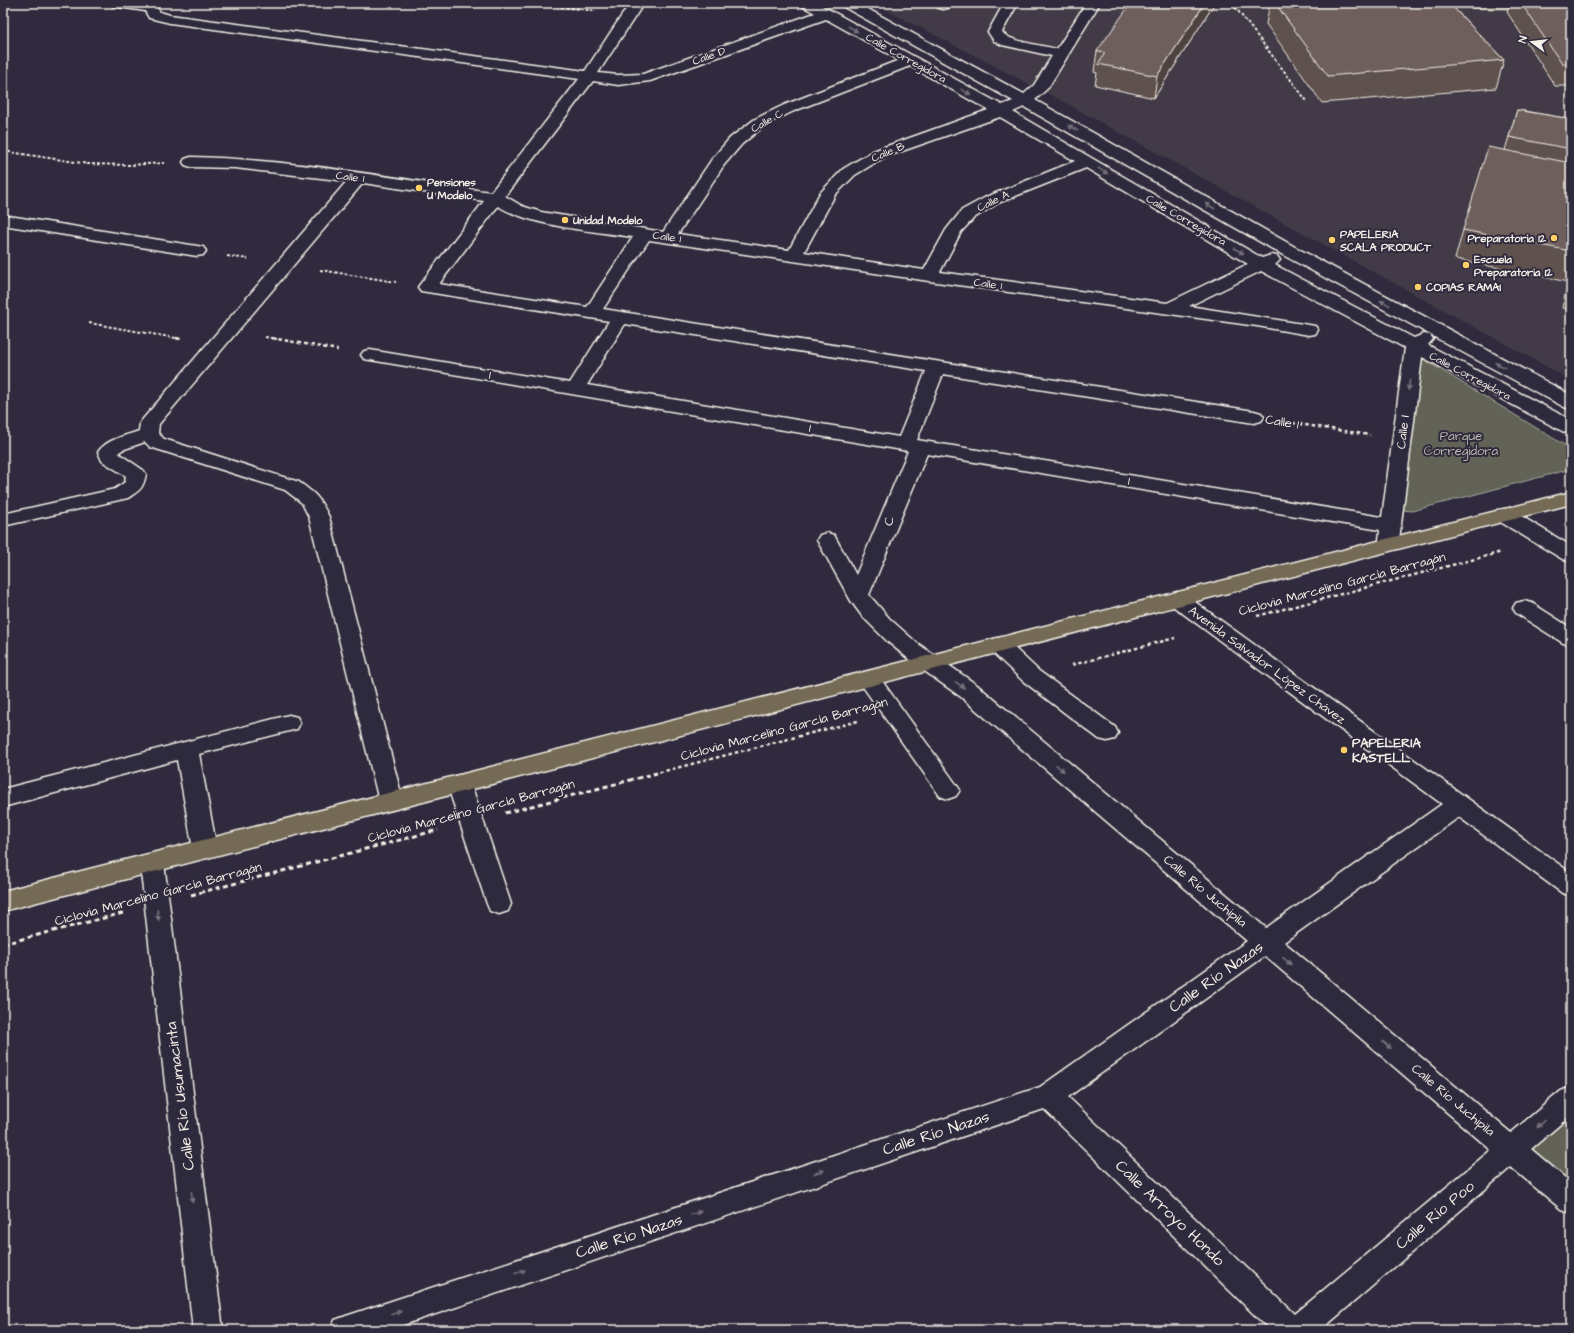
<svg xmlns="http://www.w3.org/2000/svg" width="1574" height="1333" viewBox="0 0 1574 1333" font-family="'Architects Daughter',sans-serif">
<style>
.built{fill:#423a46}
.green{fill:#626457;stroke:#abaaa0}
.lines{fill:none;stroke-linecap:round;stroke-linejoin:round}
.minor-casing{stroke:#f4f1e8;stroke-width:3}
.major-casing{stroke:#f4f1e8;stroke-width:3}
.path-far2{stroke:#f4f1e8;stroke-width:2;stroke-dasharray:3 2;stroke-linecap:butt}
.path-far1{stroke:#f4f1e8;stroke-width:2.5;stroke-dasharray:3.5 3;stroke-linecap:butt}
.path{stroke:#f4f1e8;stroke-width:3;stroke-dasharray:5 3.5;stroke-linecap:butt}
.minor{fill:#2f2a3d;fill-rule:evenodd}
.major{fill:#756a55;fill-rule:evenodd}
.wall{fill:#5f514e;stroke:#f4f1e8}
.shaded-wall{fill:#4d4240;stroke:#f4f1e8}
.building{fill:#6e5e5b;stroke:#f4f1e8}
.oneway{fill:#747079}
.poi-dot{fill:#ffd166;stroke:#2f2a3d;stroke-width:1.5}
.labels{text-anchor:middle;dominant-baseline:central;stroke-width:4;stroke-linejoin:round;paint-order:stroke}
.far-street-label{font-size:11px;fill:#f4f1e8;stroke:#2f2a3d}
.far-poi-label{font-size:11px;font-weight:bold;fill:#f4f1e8;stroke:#2f2a3d;text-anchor:start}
.street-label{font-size:13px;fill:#f4f1e8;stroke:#2f2a3d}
.park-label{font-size:13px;fill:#bab9ae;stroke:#2f2a3d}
.poi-label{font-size:13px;font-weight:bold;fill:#f4f1e8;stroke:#2f2a3d;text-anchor:start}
.near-street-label{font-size:16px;fill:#f4f1e8;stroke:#2f2a3d}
</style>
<rect width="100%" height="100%" fill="#2f2a3d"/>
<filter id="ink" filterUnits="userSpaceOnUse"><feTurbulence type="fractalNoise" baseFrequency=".025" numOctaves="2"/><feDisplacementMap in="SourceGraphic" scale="8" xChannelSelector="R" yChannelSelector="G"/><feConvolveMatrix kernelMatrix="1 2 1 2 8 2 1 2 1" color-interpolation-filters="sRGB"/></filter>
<g filter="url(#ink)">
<polygon class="built" points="873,3 1571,3 1571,380 1058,99"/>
<g class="green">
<polygon points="1443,3 1571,3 1571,7 1566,10 1452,8"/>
<polygon points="1423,359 1571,449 1571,469 1412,511 1403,510 1400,504 1418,362"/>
<polygon points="1571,1099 1571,1200 1511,1150"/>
</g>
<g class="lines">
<g class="minor-casing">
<g id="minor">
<path d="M110,3H161L157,8L160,12L170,15L585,71L630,3H644L598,73L618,75L643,74L815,13L802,6L800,3H817L1002,105L1013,101L842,6L840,3H857L1024,94L1034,85L1052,56L1002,45L994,41L988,32L1004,3H1018L1002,32C1009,42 1045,46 1057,49L1086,3H1100L1048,88L1035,100L1295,247L1571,395V409L1564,407L1283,255L1024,107L1013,112L1262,258L1271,255L1277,256L1280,260L1275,265L1414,338L1424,334L1430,335L1433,339L1428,345L1571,420V434L1564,432L1422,357L1399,540L1396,545L1389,547L1382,545L1379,540L1380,530L927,454L869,595L890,619L917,643L977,685L1266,928L1442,804L1170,604L1166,599L1170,594L1177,592L1184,594L1571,873V896L1562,893L1459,817L1284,942L1511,1133L1561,1091L1571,1087V1115L1531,1149L1571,1183V1213L1561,1209L1511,1167L1321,1330H1270L1044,1109L388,1330H331L335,1320L346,1316L1040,1087L1247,941L961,697L916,665L888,642L862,616L851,601L817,540L820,535L827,533L834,535L856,575L908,451L364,359L361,355L364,351L370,350L570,383L609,321L427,292L421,291L418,287L484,201L363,183L159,424L158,433L164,439L299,482C317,495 319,497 329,517L403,801L399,807L391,810L383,807L379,801L309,517L302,503L285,490L150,447L145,442L122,450L118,453L143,470L146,474C143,489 140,490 128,498L3,526V514L115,489L125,482L126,476L102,461L98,452C107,439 125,436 139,431L140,423L143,419L347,181L235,168L191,167L185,165L183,162L185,159L191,157C291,159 392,178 491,192L579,79L170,23L149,18L145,11L112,6ZM826,19L899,60L784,105L755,119L730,138L712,159L663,232L541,212L522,206L505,196L593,81L618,85L650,81ZM910,66L988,110L873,151L843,169L820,193L789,250L678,234L724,165L742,144L765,125L794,111ZM1000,117L1075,161L986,197L962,210L946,230L924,270L804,252L835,195L855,175L885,157ZM1086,168L1248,264L1167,303L940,272L961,232L974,218L998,203ZM498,206C533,227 592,231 633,237L587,307L439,284ZM649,240L929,281L1257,326L1309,335L1315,334L1318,330L1315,326L1309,325L1189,306L1261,271L1405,348L1382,517L917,440L943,374L1254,423L1261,421L1264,417L1261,413L1254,411L603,309ZM625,324L926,371L899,437L587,385ZM1265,956L1491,1150L1295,1314L1068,1097Z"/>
<polygon points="937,3 951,3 948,8 943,9 938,8 936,5"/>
<polygon points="3,215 197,246 203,247 206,251 203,255 197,256 3,225"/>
<polygon points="1504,509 1511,510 1571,546 1571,562 1564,560 1497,520 1494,515 1497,510"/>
<polygon points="1524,601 1532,603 1571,628 1571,645 1563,643 1516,613 1513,608 1516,603"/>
<polygon points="998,638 1006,640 1039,671 1115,727 1118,733 1115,739 1107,741 1099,739 1023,681 990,650 987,645 990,640"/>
<polygon points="869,671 877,674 956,784 960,790 956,796 948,799 940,796 861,684 858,679 861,674"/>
<polygon points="289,715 297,717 300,723 297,729 199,754 217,849 214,856 205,858 196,856 193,849 177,760 3,807 3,789"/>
<polygon points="459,775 467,778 471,784 511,904 508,911 499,914 490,911 487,904 447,784 451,778"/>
<polygon points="152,854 161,856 164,863 223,1330 193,1330 140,863 143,856"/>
</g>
</g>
<g class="major-casing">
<polygon id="major" points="1571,492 1571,504 3,911 3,891"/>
</g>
<g class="path-far2">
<polyline points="531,3 596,11"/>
<polyline points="1232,3 1307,101"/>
<polyline points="3,151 88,164 130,165 164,163"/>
<polyline points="227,256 248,259"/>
<polyline points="320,270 396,282"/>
<polyline points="89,323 181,339"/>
<polyline points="265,337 277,339"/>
</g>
<g class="path-far1">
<polyline points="176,338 181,339"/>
<polyline points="272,338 338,350"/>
<polyline points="1286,422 1370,435"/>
<polyline points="1257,616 1502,552"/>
<polyline points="1072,665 1175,638"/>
<polyline points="653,774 858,721"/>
</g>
<g class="path">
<polyline points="505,813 657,773"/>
<polyline points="191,895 438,830"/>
<polyline points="3,944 123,913"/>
</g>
<use href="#minor" class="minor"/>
<use href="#major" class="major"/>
</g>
<g class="wall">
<polygon points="1270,3 1449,3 1504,60 1496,88 1322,103 1266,24"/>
<polygon points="1510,3 1569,3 1571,6 1571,86 1555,86 1507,12"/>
<polygon points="1213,6 1154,98 1095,85 1097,73 1094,72 1097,51"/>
<polygon points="1517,110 1571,119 1571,310 1562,308 1568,282 1455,259 1463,230 1505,150"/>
</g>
<polygon class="shaded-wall" points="1205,3 1214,3 1213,6 1154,98 1157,76"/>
<g class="building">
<polygon points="1131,3 1205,3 1157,76 1098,64 1105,53 1097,51"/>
<polygon points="1275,3 1449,3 1504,60 1328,76"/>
<polygon points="1521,3 1569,3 1571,6 1571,64 1562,64"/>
<polygon points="1517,110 1571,119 1571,149 1509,137"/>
<polygon points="1488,147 1571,163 1571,251 1463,230"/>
</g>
<defs><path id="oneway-solid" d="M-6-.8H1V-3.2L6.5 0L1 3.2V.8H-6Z"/></defs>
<g class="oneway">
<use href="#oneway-solid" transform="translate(853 29) rotate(30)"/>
<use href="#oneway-solid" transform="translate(966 92) rotate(28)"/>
<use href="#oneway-solid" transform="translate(1073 128) rotate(-150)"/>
<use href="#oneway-solid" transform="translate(1103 171) rotate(30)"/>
<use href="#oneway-solid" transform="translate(1210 206) rotate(-150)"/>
<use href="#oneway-solid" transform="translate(1239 251) rotate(30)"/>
<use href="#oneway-solid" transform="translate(1385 303) rotate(-152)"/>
<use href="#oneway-solid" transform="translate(1500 365) rotate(-152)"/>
<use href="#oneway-solid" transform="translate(1409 385) rotate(97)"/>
<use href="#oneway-solid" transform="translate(960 685) rotate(34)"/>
<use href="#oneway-solid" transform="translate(1060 768) rotate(40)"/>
<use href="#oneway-solid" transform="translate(158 915) rotate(83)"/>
<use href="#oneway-solid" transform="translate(1287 961) rotate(40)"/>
<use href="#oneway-solid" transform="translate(1387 1045) rotate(40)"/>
<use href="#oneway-solid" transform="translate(1541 1124) rotate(139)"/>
<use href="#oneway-solid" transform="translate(819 1172) rotate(-18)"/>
<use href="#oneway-solid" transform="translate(192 1197) rotate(83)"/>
<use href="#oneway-solid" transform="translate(696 1213) rotate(-18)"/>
<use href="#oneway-solid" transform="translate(520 1272) rotate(-18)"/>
<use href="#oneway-solid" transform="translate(396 1313) rotate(-18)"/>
</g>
</g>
<g class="poi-dot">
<circle cx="419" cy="188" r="4"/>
<circle cx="565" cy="220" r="4"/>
<circle cx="1554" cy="238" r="4"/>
<circle cx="1332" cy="240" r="4"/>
<circle cx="1466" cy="265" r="4"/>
<circle cx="1418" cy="287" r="4"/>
<circle cx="1344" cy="750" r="4"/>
</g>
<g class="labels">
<g class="far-street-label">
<text transform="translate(709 56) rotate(-19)">Calle D</text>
<text transform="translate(906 58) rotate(29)">Calle Corregidora</text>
<text transform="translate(767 121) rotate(-30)">Calle C</text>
<text transform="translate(888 152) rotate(-23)">Calle B</text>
<text transform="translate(350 177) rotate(7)">Calle 1</text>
<text transform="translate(993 201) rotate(-26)">Calle A</text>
<text transform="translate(1186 220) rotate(30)">Calle Corregidora</text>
<text transform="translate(667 237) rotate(8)">Calle 1</text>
<text transform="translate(988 284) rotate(8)">Calle 1</text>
<text transform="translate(1470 376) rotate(28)">Calle Corregidora</text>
</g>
<g class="far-poi-label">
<text x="427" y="182">Pensiones<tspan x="427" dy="13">U Modelo</tspan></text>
<text x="573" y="220">Unidad Modelo</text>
<text x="1340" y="234">PAPELERIA<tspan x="1340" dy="13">SCALA PRODUCT</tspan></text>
<text x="1546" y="238" text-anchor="end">Preparatoria 12</text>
<text x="1474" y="259">Escuela<tspan x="1474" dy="13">Preparatoria 12</tspan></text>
<text x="1426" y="287">COPIAS RAMAI</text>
</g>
<g class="street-label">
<text transform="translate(490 375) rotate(9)">1</text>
<text transform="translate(1282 422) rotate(9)">Calle 1</text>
<text transform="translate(810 428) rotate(9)">1</text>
<text transform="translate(1403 432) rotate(-83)">Calle I</text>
<text transform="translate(1129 481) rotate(9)">1</text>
<text transform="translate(889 521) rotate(-67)">C</text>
<text transform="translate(1342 584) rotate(-15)">Ciclovia Marcelino García Barragán</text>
<text transform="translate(1267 665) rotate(36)">Avenida Salvador López Chávez</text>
<text transform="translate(784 729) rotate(-15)">Ciclovia Marcelino García Barragán</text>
<text transform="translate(471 811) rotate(-15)">Ciclovia Marcelino García Barragán</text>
<text transform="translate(1205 891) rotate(40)">Calle Río Juchipila</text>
<text transform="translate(158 894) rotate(-15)">Ciclovia Marcelino García Barragán</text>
<text transform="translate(1453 1100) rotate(40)">Calle Río Juchipila</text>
</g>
<g class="park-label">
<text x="1461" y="436">Parque<tspan x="1461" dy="15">Corregidora</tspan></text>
</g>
<g class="poi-label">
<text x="1352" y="743">PAPELERIA<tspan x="1352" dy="15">KASTELL</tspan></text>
</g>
<g class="near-street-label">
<text transform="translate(1216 977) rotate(-35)">Calle Río Nazas</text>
<text transform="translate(180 1096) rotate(-97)">Calle Río Usumacinta</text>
<text transform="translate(936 1133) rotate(-18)">Calle Río Nazas</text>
<text transform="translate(1170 1213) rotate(44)">Calle Arroyo Hondo</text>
<text transform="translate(1435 1215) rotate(-40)">Calle Río Poo</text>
<text transform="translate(629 1236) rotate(-18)">Calle Río Nazas</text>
</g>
</g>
<rect width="1574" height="1333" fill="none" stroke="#2f2a3d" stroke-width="16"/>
<rect x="8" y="8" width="1558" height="1317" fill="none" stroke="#f4f1e8" stroke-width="1.5" filter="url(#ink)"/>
<g transform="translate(1532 42) rotate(285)" stroke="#2f2a3d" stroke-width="3" paint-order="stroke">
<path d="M0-3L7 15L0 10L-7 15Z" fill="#f4f1e8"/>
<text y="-6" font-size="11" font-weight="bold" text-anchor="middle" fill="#f4f1e8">N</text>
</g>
</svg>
